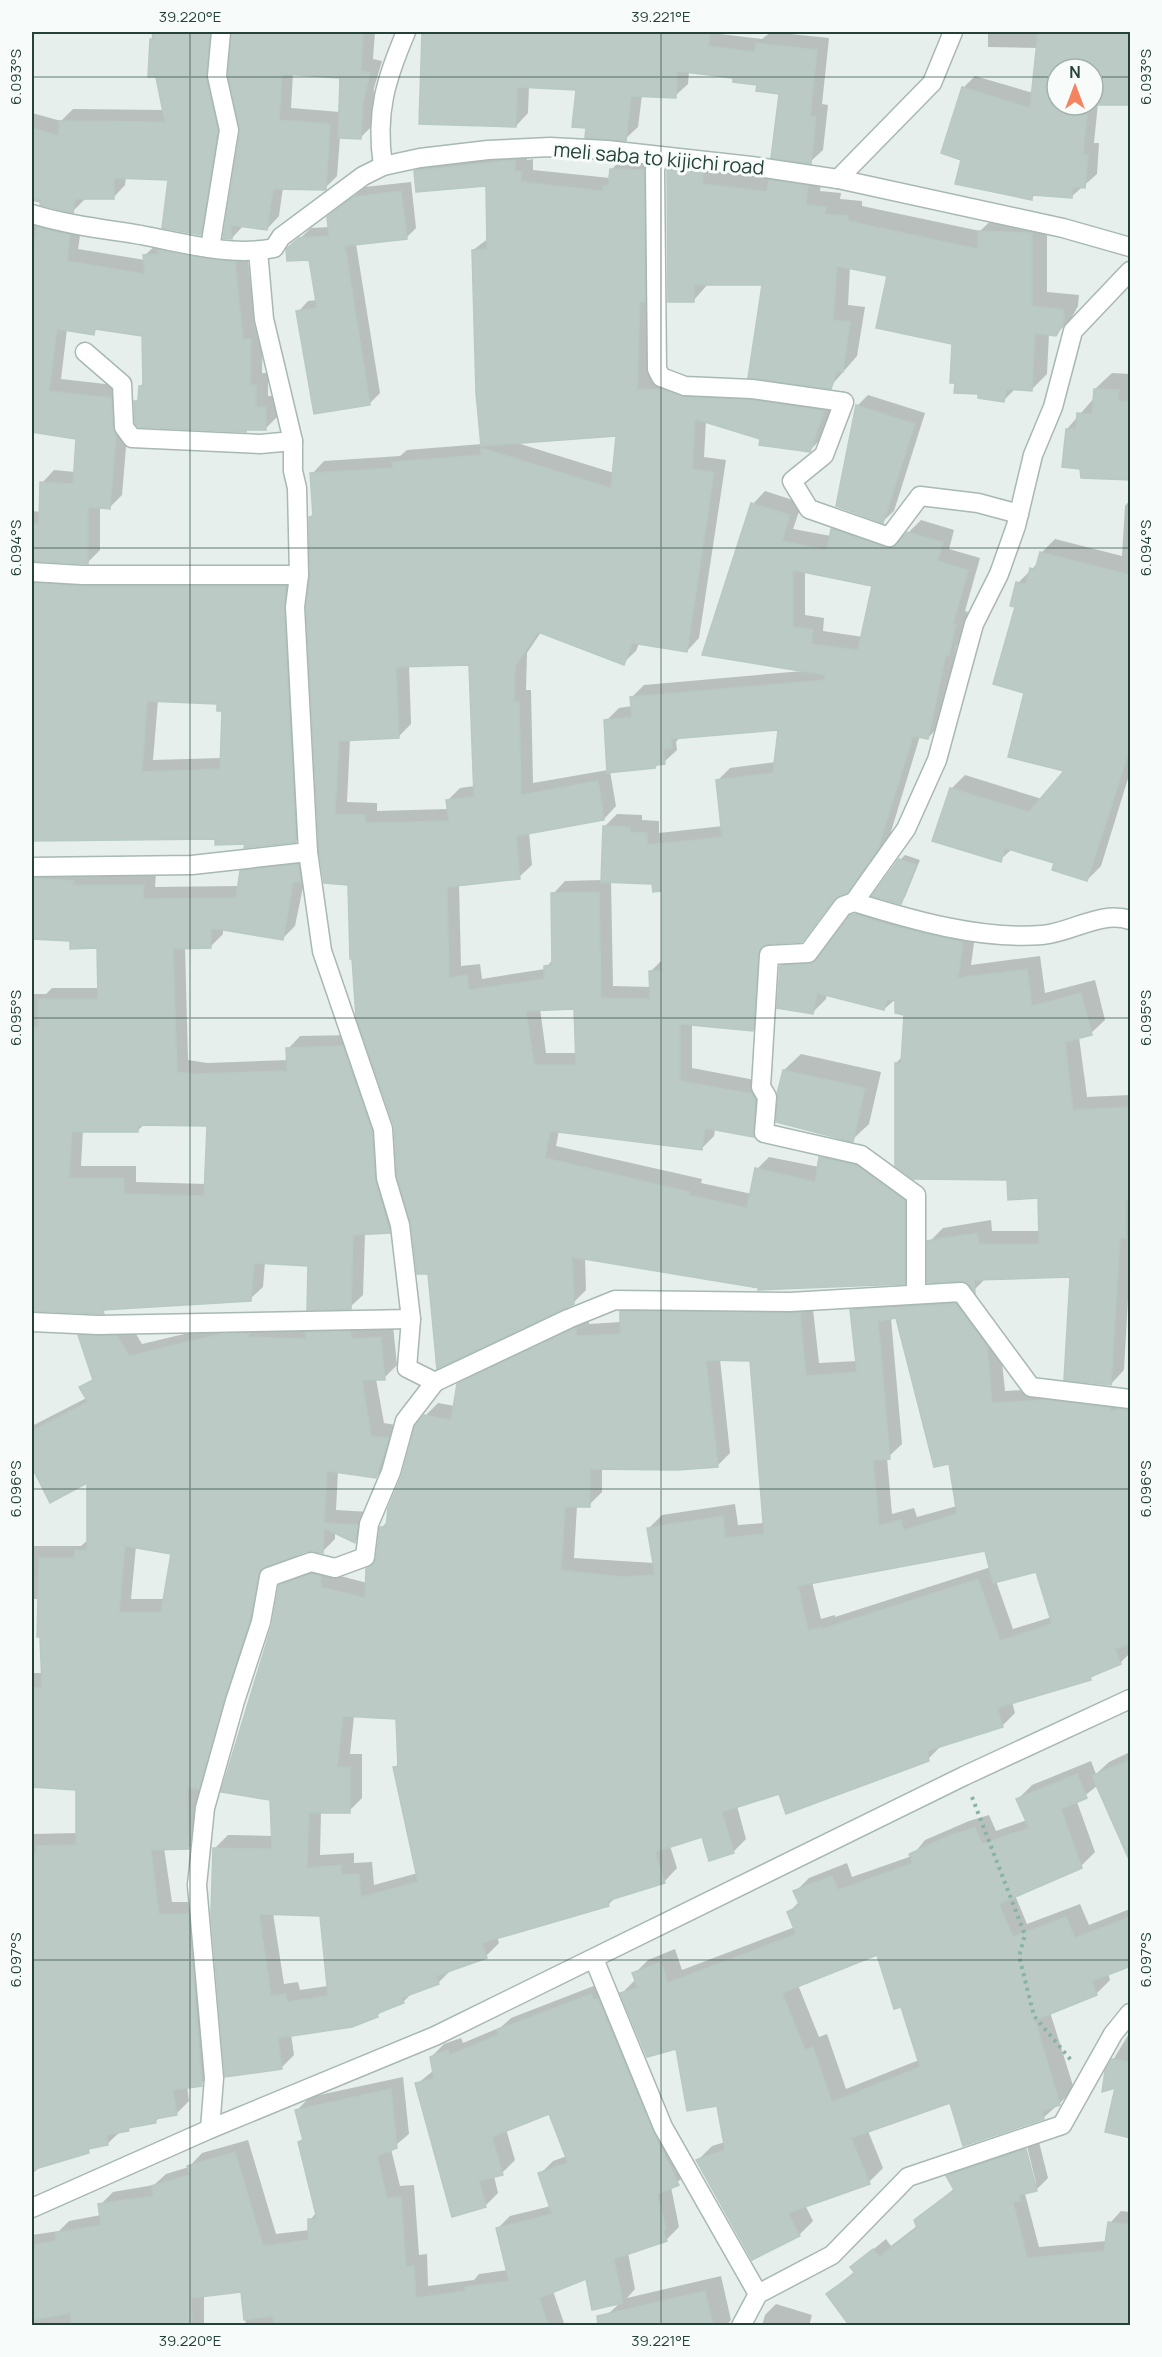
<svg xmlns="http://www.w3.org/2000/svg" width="1162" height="2357" viewBox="0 0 1162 2357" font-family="Manrope,sans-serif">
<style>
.shadow{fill:#0003;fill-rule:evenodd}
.building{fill:#bbcac4;stroke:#b8c9c2;stroke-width:1.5;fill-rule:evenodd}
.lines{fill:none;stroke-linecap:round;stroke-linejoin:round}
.minor-casing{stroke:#a8b8b2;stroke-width:21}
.path{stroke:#86b3a5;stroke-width:4;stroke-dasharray:3 4.5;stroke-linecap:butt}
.minor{stroke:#fff;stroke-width:18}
.ticks{fill:none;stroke:#24423a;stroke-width:1.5;stroke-opacity:0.45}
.labels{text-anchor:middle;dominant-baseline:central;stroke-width:6;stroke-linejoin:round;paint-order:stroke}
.street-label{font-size:20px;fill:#24423a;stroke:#f7fbf9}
.neatline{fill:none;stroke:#24423a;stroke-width:2}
.ticks-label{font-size:15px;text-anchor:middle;fill:#24423a}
</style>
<rect width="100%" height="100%" fill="#e6efeb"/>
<g class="shadow">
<path d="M152,32H207L205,76L214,67L229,117L213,221L200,234L170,178L126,177L125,185L113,198L85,199L73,211L33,201V205L41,213L82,223L78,249L145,260L144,256L157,244L247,250L255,327H263L262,373H268V396H278V416L266,428H248L246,431L136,401L140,397V386L145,382L143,335L98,328L93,333L67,329L61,379L123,386L128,423L122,495L110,507L100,506V550L88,562L33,559L34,565L298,574L308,828L296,841L246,843L216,837L32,839V511L41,512L42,483L54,470L75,472L78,438L32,431V113L61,121L73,109L164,110L157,76H150ZM158,700L219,702L223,710L222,758L153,760Z"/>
<path d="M233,32H375L373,59L382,61L374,88L373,125L361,137H340L337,176L325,188L283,187L279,216L267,229L244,225L232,238L225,237L242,131L230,75ZM293,73L341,76L340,112L291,108Z"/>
<polygon points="424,32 720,32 720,34 762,39 771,32 829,38 822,104 828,105 823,150 810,162 781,93 735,76 689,71 688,84 675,96 642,95 638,127 625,139 588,127 577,89 529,86 528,113 516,126 421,123"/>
<path d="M988,32H1130V104L1098,103L1094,143H1099L1097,174L1071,197L1036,194L1032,198L963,159V88L975,76L1033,93L1038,48L988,47ZM1057,69H1093V105H1057Z"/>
<path d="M527,148V160L533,159V170L610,178L611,170L624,157L656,158L649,377L835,398L822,438L809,451L706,420L704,457L726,460L699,638L687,651L639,643L636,651L623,663L541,632L527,653L526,690H531L533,783L608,770L606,721L619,708L632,706L631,698L644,685L803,671L753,504L765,491L802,503L793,529L831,536L832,529L845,517L905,536L921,520L954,530L949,549L980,558L965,611L968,612L961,641L957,645L940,725L928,738L920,736L890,835L859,878L839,895L801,941L771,942L765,1016L753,1029L692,1023V1068L765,1082L766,1123L753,1136L715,1129L714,1136L701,1149L559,1130L556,1146L702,1179L701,1183L752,1194L757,1169L769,1157L819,1167L821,1158L833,1145L917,1188V1270L904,1283L760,1287L585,1257L586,1290L573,1303L436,1366L430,1272L413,1223L350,883L325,882L312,575L310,517L314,513L312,474L324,461L400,456L407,450L482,444L473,250L489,238L487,184L415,171L428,159ZM618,434L614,473L514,442ZM805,571L874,585L863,637L823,631L824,618L805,615ZM471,663L475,786L460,788L448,800L449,809L377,811V803L347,802L350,739L398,737L411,724L409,665ZM780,728L776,762L730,768L718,780L723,826L659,833V821L642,820V815L617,814L605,826L602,880L565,881L553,894L554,958L545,969L482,979L480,964L461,966L459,884L519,877L532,865L529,832L604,819L616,806L610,771L655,767L664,762L677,750L676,742L681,736ZM611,881L653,883L663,889V959L651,971V987L613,986ZM575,1007L577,1053H546L540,1009Z"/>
<polygon points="683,155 823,171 820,191 841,193 840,199 862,201 862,206 980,231 995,217 1047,218 1047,292 1079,295 1078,306 1071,319 1056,334 1049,333 1047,374 1032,389 1016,388 1004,400 889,275 850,267 848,305 865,307 857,356 830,387 764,284 708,284 693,301 668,170"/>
<polygon points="411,182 416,228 406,238 356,244 380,393 369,404 298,312 308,301 317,300 310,258 288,250 311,228 330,227 329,217 365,187"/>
<polygon points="1112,373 1130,374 1130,479 1082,467 1067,429 1095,397 1095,389"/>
<polygon points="868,395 925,413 894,511 883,521 857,406"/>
<polygon points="1130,500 1130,772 1101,866 1087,880 1056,862 1012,849 1000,860 951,789 965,775 1042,799 1067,771 1026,692 1017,606 1018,583 1039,562 1041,553 1055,539 1122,556 1125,506"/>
<path d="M310,853L295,926L283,938L223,929V934L210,947H185L188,1060L207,1063L288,1060V1049L300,1036L355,1035L401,1220L389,1232L365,1233L363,1295L350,1307L310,1265L265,1262L263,1287L250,1299L108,1308L103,1312L32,1309V994H46L52,988H99V947L71,939L32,940V865L156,873L155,887L239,886L242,872L254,859ZM145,1124H209L206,1184L136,1182V1166H81L83,1130L137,1131Z"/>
<polygon points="905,855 920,860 905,897 900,903 900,860"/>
<polygon points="866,902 976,928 971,965 1040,956 1045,993 1095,980 1105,1020 1091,1033 1079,1037 1087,1097 1130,1095 1130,1264 1124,1370 1111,1384 1071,1276 986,1278 975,1289 929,1242 943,1228 991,1220 992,1231 1040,1231 1039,1196 1008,1179 896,1063 903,1056 906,1014 896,999 884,1009 827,994 826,999 813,1012 781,966 795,952 826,950"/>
<polygon points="801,1054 881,1072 869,1124 852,1140 784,1070"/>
<path d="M969,1291L999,1333L1005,1391L1061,1388L1130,1397V1653L1120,1663L1096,1673L1090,1679L1012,1702L1015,1713L1002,1726L941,1746L928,1759L780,1792L737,1806L746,1839L733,1852L703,1835L670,1846L677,1868L664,1882L616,1897L608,1905L497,1937L499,1943L486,1956L452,1969L438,1983L413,1992L403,2002L383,2010L377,2016L291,2034L294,2055L281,2068L215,1848L228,1835L273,1836V1626L280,1586L294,1573L326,1561L333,1574L367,1583V1569L377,1559L381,1528L388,1521L425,1416L438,1403L455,1406L459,1385L472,1371L588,1316L589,1324L621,1322V1312L634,1299L812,1300L819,1363L857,1361L852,1310L865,1297ZM897,1316L950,1462L957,1506L917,1517L914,1508L892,1514L887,1458L902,1444L891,1318ZM720,1359L751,1360L765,1523L738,1525L735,1504L662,1515L649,1528L654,1563L574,1558L577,1505H589L602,1492V1468L717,1466L730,1453ZM986,1549L991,1567L835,1617V1615L821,1619L812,1582ZM1037,1571L1052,1617L1013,1629L996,1581ZM354,1716L398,1718L400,1762L395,1767L418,1873L374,1885L372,1862L354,1863V1853L320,1855L321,1812L349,1811L362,1798V1754H350ZM273,1913L321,1915L328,1986L300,1990L298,1982L284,1984Z"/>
<path d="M235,1322L393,1326L397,1365L384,1378L376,1379L384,1423L401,1426L389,1463L376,1477L338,1471L336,1510L370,1512L368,1529L355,1541L335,1532V1539L322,1552L307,1550L271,1564L262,1605L211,1774L200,1786L202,1835L189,1848H164L172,1902H201L214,2071L201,2084L187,2086L189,2101L176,2114L160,2117L155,2122L132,2126L121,2131L107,2144L93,2146L88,2151L42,2165L32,2174V1834L78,1833V1789L32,1786V1673H43L39,1599H32V1516V1546H81L89,1539L88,1481L50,1501L32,1464V1426L100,1391L91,1374L79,1336L92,1323L130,1324L142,1344ZM136,1546L173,1553L164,1599H131Z"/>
<path d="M1130,1752V1845L1098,1785L1077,1802L1095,1852L1081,1866L1015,1895L1027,1924L1080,1904L1089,1925L1130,1909V1938L1108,1973L1110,1980L1096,1994L1050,2012L1074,2089L1060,2103L1043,2118L951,2101L868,2131L883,2168L869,2182L805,2205L813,2221L799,2235L698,2160L712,2146L725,2142L718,2104L677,2048L622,1993L636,1979L634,1974L648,1960L675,1949L682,1970L795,1927L789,1912L799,1902L795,1892L809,1878L847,1863L852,1877L912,1856L925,1840L969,1821L989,1815L996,1831L1027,1820L1018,1799L1032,1785L1091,1761L1096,1774L1109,1762ZM878,1953L902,2005L919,2060L846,2089L827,2034L819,2037L798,1985Z"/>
<polygon points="604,1982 691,2171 671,2187 679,2227 666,2240 628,2253 635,2289 627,2298 721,2276 731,2320 726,2326 611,2326 608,2314 621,2302 587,2277 553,2291 565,2326 246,2326 242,2290 204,2295 204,2326 32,2326 32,2235 59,2231 69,2221 101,2215 100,2205 113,2192 154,2185 166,2174 189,2167 202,2153 248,2140 276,2234 310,2230 310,2220 317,2212 300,2142 304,2138 297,2110 310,2097 403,2077 409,2134 391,2149 400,2186 414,2185 419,2255 427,2254 428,2286 474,2280 479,2274 508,2270 497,2229 510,2216 551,2206 540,2174 553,2161 567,2156 549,2112 506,2129 515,2160 502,2173 494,2176 498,2193 485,2206 417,2084 434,2070 431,2057 444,2044 461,2038 463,2043 501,2027 511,2018"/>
<polygon points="1130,2032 1130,2136 1113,2060"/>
<polygon points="1038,2138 1048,2178 1036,2190 1025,2194 1039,2247 1107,2241 1110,2223 1121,2211 1130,2212 1130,2326 923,2326 909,2285 855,2326 851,2326 828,2294 855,2271 852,2267 886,2239 891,2246 917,2226 916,2220 955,2188 948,2176 959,2165 1023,2143 1033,2183 1036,2183 1026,2142"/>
<polygon points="776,2304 812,2315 809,2326 762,2326 765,2315"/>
</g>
<g class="building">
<polygon points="154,32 210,32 206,78 218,130 201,235 162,228 168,180 114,178 114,199 75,199 73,213 40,205 41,200 32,198 32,128 59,136 59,121 165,122 156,77 148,77 150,39 154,40"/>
<polygon points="232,32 363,32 361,71 370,73 363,101 361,139 338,138 340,78 282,74 279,120 330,124 326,190 273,189 267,230 231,225 232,239 223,238 240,131 228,75"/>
<polygon points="422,32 710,32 708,46 755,52 756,43 817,50 810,116 816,117 811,164 771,158 779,94 756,91 757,85 733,82 733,78 677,71 676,98 631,96 626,141 585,138 586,128 572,127 576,90 517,87 516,127 419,124"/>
<polygon points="1038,32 1131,32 1131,105 1093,105 1093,69 1057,69 1057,105 1088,105 1083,154 1088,155 1085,188 1073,187 1072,198 1032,195 1032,200 955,184 961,160 941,153 962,87 1030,108"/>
<path d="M515,160V171H521V182L603,191V186H608L610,169L644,170L645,302H640L637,389L663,390L684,397L751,400L824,411L810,452L759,445L760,439L695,419L692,469L714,472L687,652L632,643L624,665L538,632L515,666L514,702H519L521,795L598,781L604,820L516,836L520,879L447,887L449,978L467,975L469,990L544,979V966L552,965L551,893L599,892L601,998L650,999L649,971H662V891L653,892L652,884L601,882L603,826L630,827V832L647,833V845L722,837L716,780L773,773L778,730L671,739L672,748L663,749L665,764L655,765V768L607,773L604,720L632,717L630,697L825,680V675L702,655L751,503L790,515L782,541L827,550L831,529L892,548L907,532L943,542L937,561L968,570L953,624H956L949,655L946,654L928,739L913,736L878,849L847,893L834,899L802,942L768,944L760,949L753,1031L680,1024V1081L752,1094L755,1100L754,1137L705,1128L702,1150L550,1131L545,1158L690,1192L689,1195L747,1208L755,1168L815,1182L819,1157L858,1166L905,1201V1284L758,1290L759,1288L572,1257L574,1304L437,1369L428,1274H417L411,1224L397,1176L394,1126L356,1017L352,959H350L348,885L324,883L319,851L306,607L310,575L309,517L313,516L310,473L393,468L392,462L481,455V448L611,488L616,436L481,446L476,393L472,250H487L486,186L416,192L414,171ZM793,570L872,586L858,650L811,644L813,630L793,627ZM469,665L474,797L446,800L449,821L365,823V815L335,814L339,741L399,738L396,667ZM574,1009L576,1065H534L526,1011Z"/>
<polygon points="667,170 703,172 703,184 767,192 769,180 808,186 806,205 826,207 825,214 848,216 848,221 978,249 978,231 1032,233 1032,306 1064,310 1064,322 1056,336 1035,333 1032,391 1006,389 1004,402 978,398 978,394 954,393 955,383 950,383 952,344 876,328 887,276 837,266 833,320 850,322 843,372 837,371 831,389 748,378 762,285 694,285 694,302 668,302"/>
<polygon points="401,191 407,239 345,246 370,405 314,414 296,311 317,308 309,260 287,261 286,249 299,238 329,236 327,217 353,197"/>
<polygon points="37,227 70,235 67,261 145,274 143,255 158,254 158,250 235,262 243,339 251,339 250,385 256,385 256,407 266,407 266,430 246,430 246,432 138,427 135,423 134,401 138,401 139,386 143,386 142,336 95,329 94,335 57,329 49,391 111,398 113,428 116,436 110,509 88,507 88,564 32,561 32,524 39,524 40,482 73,484 76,439 32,432 32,261"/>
<polygon points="1094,389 1119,390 1118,401 1131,402 1131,480 1081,478 1080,469 1062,467 1066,429 1076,429 1077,413 1092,414"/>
<polygon points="856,405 915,424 883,523 836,506"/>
<polygon points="1040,552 1131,575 1131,745 1087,881 1052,870 1054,863 1005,848 1001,862 932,841 950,788 1029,812 1064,771 1008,757 1024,693 993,684 1015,607 1010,606 1016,582 1026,584 1030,568 1035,570"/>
<path d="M32,583L82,586H286L284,608L296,842L244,848L245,844L215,845V839L32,841ZM147,701L217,704V711H222L220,769L142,772Z"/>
<polygon points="899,859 916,865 901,904 872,896"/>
<path d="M298,864L301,882H293L283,940L211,928V948L173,949L177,1072L194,1074L287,1071L286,1048L343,1046L372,1131L375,1179L390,1233L353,1235L351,1309L307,1310L308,1266L254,1263L251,1301L102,1310L104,1314L32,1311V1027H38V999H98L97,948L70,949V941L32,939V878L74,881V885H144L143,899L236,898L240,871ZM138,1125L207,1126L204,1196L124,1194V1178H69L72,1132H138Z"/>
<polygon points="854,914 892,926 963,942 958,978 1027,969 1032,1006 1081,993 1092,1035 1065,1042 1073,1110 1131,1107 1131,1200 1125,1200 1126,1238 1120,1238 1111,1385 1064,1380 1070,1277 974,1280 975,1292 966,1282 961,1281 927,1283 927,1241 977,1233 979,1244 1039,1244 1038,1198 1008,1200 1007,1180 913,1179 895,1166 895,1063 901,1063 904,1015 895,1013 895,1000 887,999 884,1010 817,993 813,1014 777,1008 780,966 814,963 850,915"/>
<polygon points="783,1070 865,1088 853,1142 776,1122 777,1094"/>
<path d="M956,1304L987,1346L992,1403L1047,1400L1110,1408V1412L1118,1409L1131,1410V1643L1115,1649L1121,1664L1090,1677L1091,1680L997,1708L1003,1727L927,1751L929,1761L786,1814L779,1794L722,1812L734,1853L709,1861L702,1837L655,1852L665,1883L607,1901L609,1906L482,1943L487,1958L436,1976L439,1984L401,1998L404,2003L376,2014L378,2017L352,2027L278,2038L282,2069L225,2077L211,1914L213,1848L272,1849L270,1800L221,1792L272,1625L279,1585L312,1574L321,1576V1587L365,1598L366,1569L373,1564L376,1559L380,1527H386L388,1509L402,1475L415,1426L424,1415L451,1420L457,1384L573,1329L576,1328V1336L620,1334V1311L800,1313L806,1376L857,1372L850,1310ZM896,1318L934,1467L949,1464L957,1514L904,1530L901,1520L879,1526L873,1460L890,1459L878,1321ZM706,1360L750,1361L764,1534L725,1538L723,1516L647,1528L655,1575L623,1577L561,1570L565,1507H590V1469L678,1470L718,1467ZM985,1551L993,1583L1036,1572L1052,1624L1000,1641L978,1579L822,1629V1627L808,1631L798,1586ZM343,1716L396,1719L398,1767H393L418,1882L361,1897L359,1874L342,1875L341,1865L307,1868L309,1813H350V1767H337ZM259,1914L320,1916L328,1996L287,2002L286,1994L271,1996Z"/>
<path d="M350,1331L352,1339L381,1337L385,1380H362L371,1436L389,1438L376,1478L327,1471L324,1523L358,1525L355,1543L324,1528L323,1553L307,1551L260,1570L250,1619L199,1789L187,1787L189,1849L151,1850L159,1914H188L202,2086L173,2090L177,2115L155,2119L156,2123L128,2128L129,2131L106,2135L108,2145L88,2149L89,2153L32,2170V1853H37L36,1846L76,1845V1790L32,1787V1688H42L40,1637H37L39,1558H74L75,1550L87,1551V1483L50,1503L32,1467V1431L88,1402L79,1387L93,1380L78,1335L117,1336L129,1356L221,1334L249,1333L248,1337L306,1339V1332ZM125,1546L171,1554L161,1612H119Z"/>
<polygon points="1131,1759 1131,1864 1092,1776"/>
<path d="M1077,1774L1087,1798L1061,1809L1082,1868L999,1904L1013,1937L1066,1917L1075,1938L1131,1916V1966L1092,1981L1097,1995L1035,2020L1060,2105L1042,2111L1044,2119L963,2146L950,2103L851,2138L870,2184L788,2213L800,2236L752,2260L696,2160L725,2150L717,2106L687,2111L676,2049L647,2057L620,1993L638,1988L632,1973L661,1962L668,1983L796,1934L787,1912L800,1906L793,1891L832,1876L838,1890L913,1863L909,1854L953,1834L975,1828L982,1844L1029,1828L1016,1799ZM877,1955L894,2009L901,2007L920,2067L832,2102L813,2047L805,2050L782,1993Z"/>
<polygon points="591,1994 594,2000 598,1999 653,2131 679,2185 657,2194 666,2229 663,2230 667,2241 614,2259 623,2303 592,2310 586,2279 539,2298 548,2325 274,2325 273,2316 244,2320 241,2292 191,2298 192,2325 72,2325 70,2313 32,2320 32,2245 56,2241 55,2233 101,2225 98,2204 154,2196 151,2186 190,2175 187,2166 235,2152 263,2246 308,2240 308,2219 317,2219 298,2142 303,2140 295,2110 391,2089 397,2148 377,2156 387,2198 401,2197 406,2267 414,2266 416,2298 465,2291 465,2287 509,2281 496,2228 552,2214 538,2173 568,2163 549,2114 492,2137 503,2175 479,2181 486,2207 452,2217 415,2083 434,2079 430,2057 448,2050 450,2055 498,2035 497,2030"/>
<polygon points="1112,2059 1131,2062 1131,2138 1105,2132 1115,2088 1102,2092 1105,2071"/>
<polygon points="1026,2149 1037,2191 1020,2195 1020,2201 1013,2202 1027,2258 1104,2251 1108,2222 1131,2225 1131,2325 849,2325 826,2294 855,2273 850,2267 873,2249 879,2257 917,2228 914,2220 954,2190 946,2176"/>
<polygon points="705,2291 713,2325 598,2325 597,2316"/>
</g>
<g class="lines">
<g class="minor-casing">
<g id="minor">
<polyline points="658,157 655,170 657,369 661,377 685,386 752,389 844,402 824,455 792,481 809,509 889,537 920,496 978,503 1019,514"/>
<path d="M383,166C375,113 386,79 406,32"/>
<polyline points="838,179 932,83 953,32"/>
<path d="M32,214C68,225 104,229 141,235C184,243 230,257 274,248L281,237L363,176L383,166L420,158L488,150L550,147L607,150L751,166L838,179L1063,228L1130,247"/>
<polyline points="210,248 229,130 217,76 221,32"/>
<polyline points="85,352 122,384 124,427 132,438 260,444 293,441"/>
<polyline points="32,572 82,575 299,575"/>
<polyline points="32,867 192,865 308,852"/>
<path d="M854,902C912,920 980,940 1042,935C1071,933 1101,910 1130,920"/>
<polyline points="916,1294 916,1195 861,1155 764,1133 767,1097 761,1087 769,955 808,953 843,906 854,902 906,829 937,760 974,624 999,574 1016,526 1033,455 1053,407 1073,331 1130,271"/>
<polyline points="32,1322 98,1325 411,1319"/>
<polyline points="435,1382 568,1319 615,1300 790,1302 961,1292 1031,1387 1130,1399"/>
<polyline points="594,1959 663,2127 758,2294"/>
<polyline points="210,2129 214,2078 197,1885 205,1808 235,1701 261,1622 269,1577 311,1562 335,1568 365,1557 369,1524 391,1472 405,1421 435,1382 407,1368 411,1319 400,1225 386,1178 383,1129 322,951 308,852 295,607 299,575 297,488 293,471 293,441 264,319 258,251"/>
<polyline points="32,2208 210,2129 435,2036 964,1776 1130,1699"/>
<polyline points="741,2326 758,2294 832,2255 908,2177 1062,2125 1113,2034 1130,2013"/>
</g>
</g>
<polyline class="path" points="972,1797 1025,1935 1019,1956 1034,2016 1071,2060"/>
<use href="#minor" class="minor"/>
</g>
<path class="ticks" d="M190,32V2326M661,32V2326M32,77H1057M1093,77H1130M32,548H1130M32,1018H1130M32,1489H1130M32,1960H1130"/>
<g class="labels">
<g class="street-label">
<text transform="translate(659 158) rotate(5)">meli saba to kijichi road</text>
</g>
</g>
<rect width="1162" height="2357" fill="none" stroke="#f7fbf9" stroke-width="66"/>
<g transform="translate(1075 87)"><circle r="28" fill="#f7fbf9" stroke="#a3b1ad" stroke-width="1.5"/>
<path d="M0-4.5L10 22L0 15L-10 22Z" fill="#f4845f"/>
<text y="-9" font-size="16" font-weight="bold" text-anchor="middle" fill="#24423a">N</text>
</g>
<rect x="33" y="33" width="1096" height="2291" class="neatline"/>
<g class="ticks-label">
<text x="190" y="22">39.220°E</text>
<text x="661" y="22">39.221°E</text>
<text transform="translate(16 77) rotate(-90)" y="5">6.093°S</text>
<text transform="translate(1146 77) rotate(-90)" y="5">6.093°S</text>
<text transform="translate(16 548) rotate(-90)" y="5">6.094°S</text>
<text transform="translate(1146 548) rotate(-90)" y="5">6.094°S</text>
<text transform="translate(16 1018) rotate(-90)" y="5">6.095°S</text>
<text transform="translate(1146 1018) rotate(-90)" y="5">6.095°S</text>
<text transform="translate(16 1489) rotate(-90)" y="5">6.096°S</text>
<text transform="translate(1146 1489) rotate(-90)" y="5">6.096°S</text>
<text transform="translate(16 1960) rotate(-90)" y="5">6.097°S</text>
<text transform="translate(1146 1960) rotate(-90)" y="5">6.097°S</text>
<text x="190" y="2346">39.220°E</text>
<text x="661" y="2346">39.221°E</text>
</g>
</svg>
